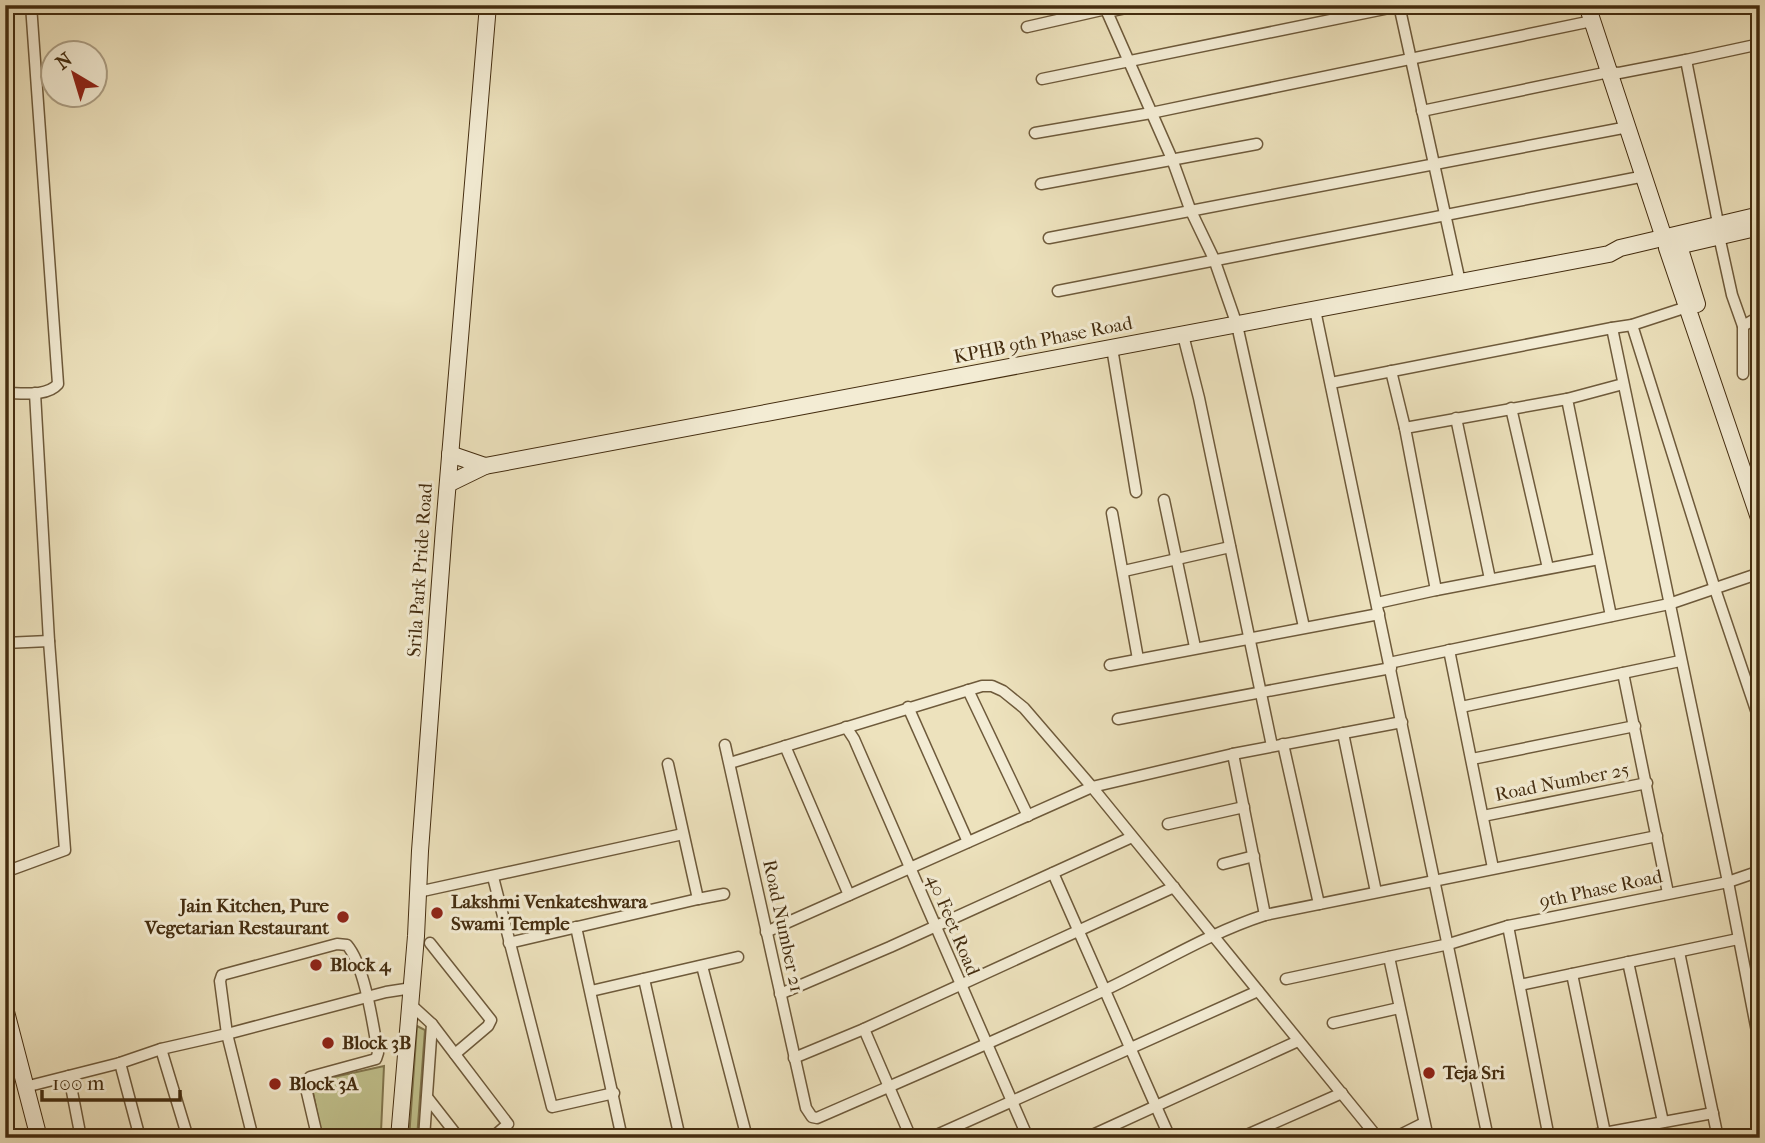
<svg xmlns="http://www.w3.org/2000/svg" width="1765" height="1143" viewBox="0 0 1765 1143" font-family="'IM FELL French Canon',serif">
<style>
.green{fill:#c0c08c;stroke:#82764e;stroke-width:2}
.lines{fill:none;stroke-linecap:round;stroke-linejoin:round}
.street-casing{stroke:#6e5a3b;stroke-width:13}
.secondary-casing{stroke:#442d10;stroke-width:18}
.street{stroke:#f3ecd4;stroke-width:10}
.secondary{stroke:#f3ecd4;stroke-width:16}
.poi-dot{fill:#8f2418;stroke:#f3ecd4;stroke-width:2.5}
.labels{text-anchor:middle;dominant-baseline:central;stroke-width:6;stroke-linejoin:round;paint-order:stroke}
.street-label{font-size:19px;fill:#442d10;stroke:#f3ecd4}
.poi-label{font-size:19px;font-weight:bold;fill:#442d10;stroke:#f3ecd4;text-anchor:start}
</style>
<rect width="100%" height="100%" fill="#ede2bd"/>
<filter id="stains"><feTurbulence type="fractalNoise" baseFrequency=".00286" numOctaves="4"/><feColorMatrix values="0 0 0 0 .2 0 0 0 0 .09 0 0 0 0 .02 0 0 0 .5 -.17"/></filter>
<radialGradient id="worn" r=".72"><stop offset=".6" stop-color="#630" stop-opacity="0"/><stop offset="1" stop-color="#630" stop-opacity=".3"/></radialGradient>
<g class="green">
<polygon points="417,1026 425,1030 417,1138 409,1138"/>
<polygon points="384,1066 381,1132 356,1138 322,1138 311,1082"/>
</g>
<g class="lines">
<g class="street-casing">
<g id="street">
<polyline points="1104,5 1172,159 1190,209 1214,259 1237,325 1304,627"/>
<polyline points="1399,5 1460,282"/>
<polyline points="1759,5 1760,7"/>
<polyline points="1107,12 1141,5"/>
<polyline points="1027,27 1106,9"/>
<polyline points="1686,60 1760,44"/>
<polyline points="1042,79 1404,5"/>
<polyline points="1422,111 1609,72 1619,73 1686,60 1718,223"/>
<polyline points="1035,133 1151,113 1592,21"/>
<polyline points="1041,184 1257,144"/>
<polyline points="1719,236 1732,295 1743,326 1743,374"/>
<polyline points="1049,238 1628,127"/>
<polyline points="1058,291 1645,176"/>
<polyline points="1687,307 1632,325 1612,328 1728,882 1760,1047"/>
<polyline points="1315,310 1488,1138"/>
<polyline points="1632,325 1715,589 1760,722"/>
<polyline points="1743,326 1760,316"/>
<polyline points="1183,335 1199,398 1272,746"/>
<polyline points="1112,348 1136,492"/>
<polyline points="1391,371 1405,428"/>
<polyline points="1331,383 1612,328"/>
<path d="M5,393C22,393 47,397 58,384L31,5"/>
<polyline points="1567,399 1405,428 1436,590 1599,559"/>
<polyline points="1511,408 1548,568"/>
<polyline points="1456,418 1490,579"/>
<polyline points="1164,500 1195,647"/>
<polyline points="1112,513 1138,659"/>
<polyline points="1124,571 1230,547"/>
<polyline points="1377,603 1436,590"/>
<polyline points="1611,616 1567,399 1623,384"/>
<polyline points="5,643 49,641"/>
<polyline points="1449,650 1493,868"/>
<polyline points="1389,663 1669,604 1760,573"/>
<polyline points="1110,665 1379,614"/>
<polyline points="1623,673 1668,893"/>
<polyline points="968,690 1028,816"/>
<polyline points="908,707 968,842"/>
<polyline points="1461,707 1680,661"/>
<polyline points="1118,719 1391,668"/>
<polyline points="846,727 854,739 1028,1138"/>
<polyline points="1343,733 1376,892"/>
<polyline points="1283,744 1319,904"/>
<path d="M725,745L806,1108L812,1117L817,1118C913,1076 1010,1035 1105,990C1158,965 1209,933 1265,915"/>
<polyline points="785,746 849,895"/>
<polyline points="1233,754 1265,915 1657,836"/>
<polyline points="1472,759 1635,726"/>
<polyline points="730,763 982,686 992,686 1003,691 1024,708 1092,787 1378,1138"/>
<polyline points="1483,816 1647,783"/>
<polyline points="1168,824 1244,807"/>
<polyline points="1223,864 1254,856"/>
<polyline points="5,872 65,850 49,641 35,393"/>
<polyline points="1053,873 1170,1138"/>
<polyline points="1755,873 1760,889"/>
<polyline points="493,877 552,1107 614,1093"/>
<polyline points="418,892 683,834"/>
<polyline points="698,899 724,894"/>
<polyline points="1508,926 1549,1138"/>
<polyline points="576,927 622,1138"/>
<polyline points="766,932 1092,787 1233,754 1402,722"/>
<polyline points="430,943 491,1020 488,1026 455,1054"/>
<polyline points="509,943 698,899 668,764"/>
<polyline points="1679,952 1718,1138"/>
<polyline points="1389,957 1428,1138"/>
<polyline points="1628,962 1663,1122"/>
<polyline points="702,966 746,1134"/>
<polyline points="1572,974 1605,1133"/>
<polyline points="644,979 680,1138"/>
<polyline points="1286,979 1449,944 1508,926 1728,882 1760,871"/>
<polyline points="1520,985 1738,939"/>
<polyline points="591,991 738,957"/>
<polyline points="780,994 890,947 1132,837"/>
<polyline points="409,1003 432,1024 508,1124 492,1138"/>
<polyline points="1333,1023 1399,1008"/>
<polyline points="864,1029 911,1138"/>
<polyline points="161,1049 188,1138"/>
<polyline points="794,1058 864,1029 1174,887"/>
<polyline points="120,1063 140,1138"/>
<polyline points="69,1076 81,1138"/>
<polyline points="25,1087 120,1063 161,1049 227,1034 386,992 412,988"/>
<polyline points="427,1097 459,1138"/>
<path d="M253,1138L227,1034L220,981L222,975L337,944L347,945C365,966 373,1025 378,1053L376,1059L310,1077L305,1084L316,1131L309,1138"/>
<polyline points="424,1138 432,1024"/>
<polyline points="930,1138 1258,991"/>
<polyline points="1086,1138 1298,1041"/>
<polyline points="1240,1138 1342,1093"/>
<polyline points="1394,1138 1424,1123"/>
<polyline points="1577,1138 1713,1113"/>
</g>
</g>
<g class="secondary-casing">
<g id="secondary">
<polyline points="1587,5 1664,238"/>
<polyline points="1679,246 1697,304"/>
<polyline points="1667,248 1760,521"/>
<polyline points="1669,248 1760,227"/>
<polyline points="450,454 485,466"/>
<polyline points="448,484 485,466 1609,254 1620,248 1760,215"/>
<polyline points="5,1008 39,1138"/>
<polyline points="399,1138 416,936 420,851 444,528 488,5"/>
</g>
</g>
<use href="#street" class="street"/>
<use href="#secondary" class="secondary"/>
</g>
<g class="poi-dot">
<circle cx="437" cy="913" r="7"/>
<circle cx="343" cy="917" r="7"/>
<circle cx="316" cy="965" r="7"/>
<circle cx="328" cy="1043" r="7"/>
<circle cx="1429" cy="1073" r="7"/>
<circle cx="275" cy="1084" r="7"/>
</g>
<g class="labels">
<g class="street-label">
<text transform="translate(1043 340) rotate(-11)">KPHB 9th Phase Road</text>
<text transform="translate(420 570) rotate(-86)">Srila Park Pride Road</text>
<text transform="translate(1562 782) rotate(-11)">Road Number 25</text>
<text transform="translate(1601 889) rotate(-12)">9th Phase Road</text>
<text transform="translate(953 925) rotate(67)">40 Feet Road</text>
<text transform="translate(783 926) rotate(78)">Road Number 21</text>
</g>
<g class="poi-label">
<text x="451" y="902">Lakshmi Venkateshwara<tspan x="451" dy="22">Swami Temple</tspan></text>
<text x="329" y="906" text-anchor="end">Jain Kitchen, Pure<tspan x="329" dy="22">Vegetarian Restaurant</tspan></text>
<text x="330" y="965">Block 4</text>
<text x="342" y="1043">Block 3B</text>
<text x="1443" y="1073">Teja Sri</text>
<text x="289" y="1084">Block 3A</text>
</g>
</g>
<rect width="1765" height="1143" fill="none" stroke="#ede2bd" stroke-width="28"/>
<rect x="7" y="7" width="1751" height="1129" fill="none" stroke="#442d10" stroke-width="3.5"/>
<rect x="14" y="14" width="1737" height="1115" fill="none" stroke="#442d10" stroke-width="2"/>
<g transform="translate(74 74) rotate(322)"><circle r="33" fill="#f3ecd4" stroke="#ada086" stroke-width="2"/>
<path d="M0-5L12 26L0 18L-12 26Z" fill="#8f2418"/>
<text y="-10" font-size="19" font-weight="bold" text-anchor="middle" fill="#442d10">N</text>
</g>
<path d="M42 1090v10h138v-10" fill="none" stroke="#442d10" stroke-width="3.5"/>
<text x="52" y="1090" font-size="21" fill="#442d10" stroke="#f3ecd4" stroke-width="5" paint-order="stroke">100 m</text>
<rect width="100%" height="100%" filter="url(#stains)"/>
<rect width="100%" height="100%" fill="url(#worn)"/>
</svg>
